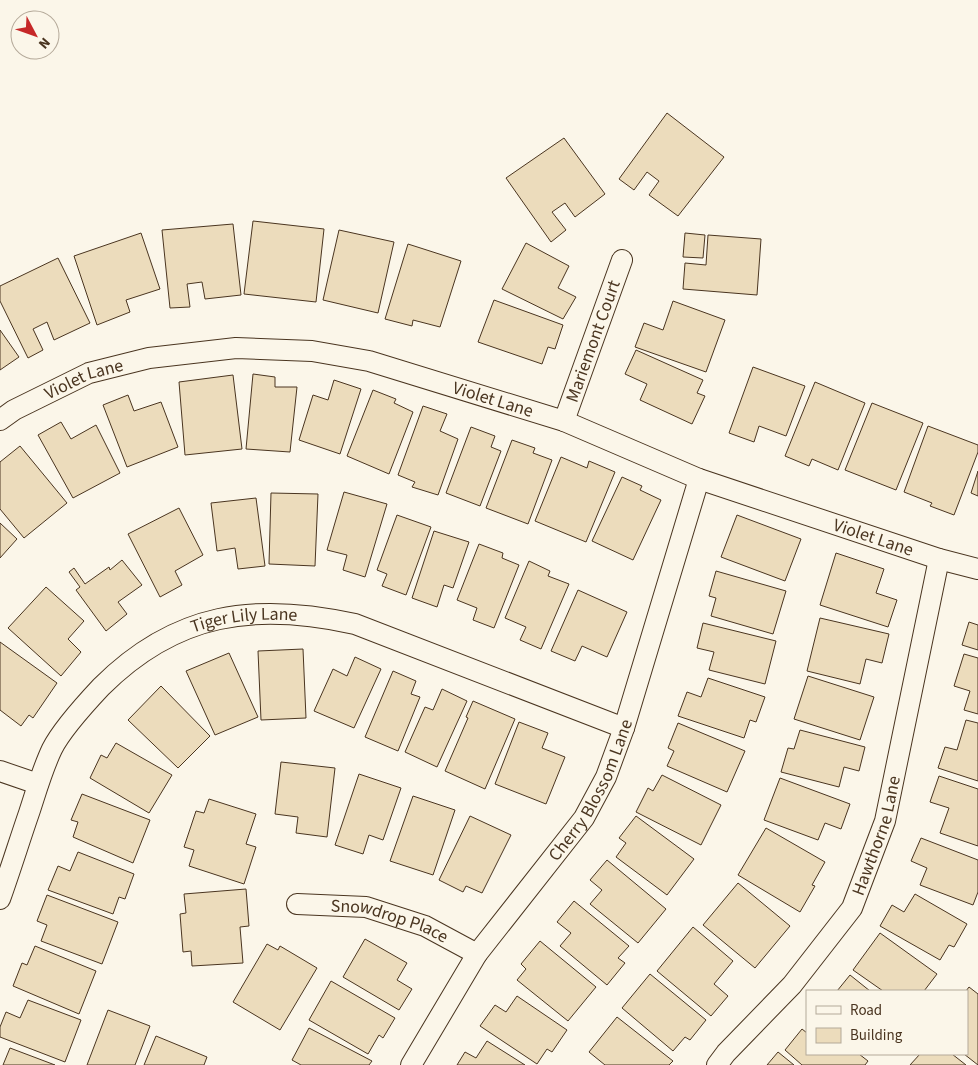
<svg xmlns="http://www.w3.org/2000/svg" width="978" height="1065" viewBox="0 0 978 1065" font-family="'Source Sans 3',sans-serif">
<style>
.building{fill:#ecdcbc;stroke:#4a3520}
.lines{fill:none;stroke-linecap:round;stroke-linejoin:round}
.street-casing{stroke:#4a3520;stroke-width:22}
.street{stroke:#fbf6e9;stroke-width:20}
.labels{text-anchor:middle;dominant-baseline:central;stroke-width:4;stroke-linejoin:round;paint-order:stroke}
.street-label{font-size:18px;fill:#4a3520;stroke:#fbf6e9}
</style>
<rect width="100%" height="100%" fill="#fbf6e9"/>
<g class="building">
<polygon points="667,113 724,157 678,216 649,195 659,181 647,172 634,190 619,179"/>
<polygon points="564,138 605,194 575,217 565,203 552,212 566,230 551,242 506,178"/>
<polygon points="253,221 324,229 316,302 244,294"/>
<polygon points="233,224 241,295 205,299 202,282 187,284 190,307 170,308 162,230"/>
<polygon points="339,230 394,242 378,313 323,300"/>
<polygon points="141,233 160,289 126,300 130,312 97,325 74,256"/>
<polygon points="685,233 705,235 703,258 683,257"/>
<polygon points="708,235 761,239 757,295 683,289 685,263 706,265"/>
<polygon points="526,243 569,266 558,288 576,297 563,319 502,289"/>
<polygon points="408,244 461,261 440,327 413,320 412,326 385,319"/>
<polygon points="58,258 90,323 54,340 47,322 33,329 43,350 28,358 0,301 0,286"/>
<polygon points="494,300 563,325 555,349 548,347 542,364 478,342"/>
<polygon points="673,301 725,320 706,372 635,347 644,323 663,330"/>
<polygon points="0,330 19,357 0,370"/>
<polygon points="636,350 703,380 697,393 705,396 692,424 640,400 647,384 625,374"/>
<polygon points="753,367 805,386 786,436 759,426 754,442 729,433"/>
<polygon points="253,374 275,377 275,387 297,387 290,452 246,449"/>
<polygon points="233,375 242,449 185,455 179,382"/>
<polygon points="334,380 361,389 340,454 299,440 313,395 328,400"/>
<polygon points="815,382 865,403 838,470 812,459 809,466 785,456"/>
<polygon points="373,390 396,399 394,403 413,412 389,474 347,456"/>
<polygon points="128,395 134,411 161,402 178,447 127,467 103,405"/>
<polygon points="872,403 923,423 896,490 845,470"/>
<polygon points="423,406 447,414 440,431 458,439 438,495 412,487 415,482 398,475"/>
<polygon points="61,422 71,439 96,425 120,473 73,498 38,435"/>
<polygon points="928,426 978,445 978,452 954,515 930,506 932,503 904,492"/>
<polygon points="471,427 495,436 491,447 501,451 480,506 446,493"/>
<polygon points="512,440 535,448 533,453 552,460 528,524 486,508"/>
<polygon points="20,446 67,503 24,538 0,509 0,462"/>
<polygon points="561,457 587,468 589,461 615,472 586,542 535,521"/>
<polygon points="978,471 978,496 971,493"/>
<polygon points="622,477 642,486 640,490 661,500 633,560 592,541"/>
<polygon points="344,492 387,504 365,577 343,570 347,555 327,550"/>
<polygon points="271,493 318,494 315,566 269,564"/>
<polygon points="256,498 265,566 238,569 235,548 217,551 211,503"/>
<polygon points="179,508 203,555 175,571 182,585 160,597 128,534"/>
<polygon points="397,515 431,527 406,595 382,586 387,574 377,570"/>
<polygon points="737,515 801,539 785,581 721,557"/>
<polygon points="0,523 17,539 0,558"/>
<polygon points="434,531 469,542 453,588 444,585 437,607 412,598"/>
<polygon points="479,544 503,553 502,558 519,565 494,628 473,620 477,608 457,600"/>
<polygon points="836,553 884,569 876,593 897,600 888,627 820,605"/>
<polygon points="122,560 142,585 118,602 127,614 106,631 76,590 80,587 69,572 74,568 85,584 109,567 110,570"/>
<polygon points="529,561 550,571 548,576 569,584 541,649 520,640 526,627 505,618"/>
<polygon points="716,571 786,591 773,634 711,616 716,598 709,596"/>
<polygon points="46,587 84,621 68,639 81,652 61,676 8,628"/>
<polygon points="578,590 627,612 607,657 582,646 575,661 551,651"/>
<polygon points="820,618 889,634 882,663 866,659 860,684 807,671"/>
<polygon points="969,622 978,625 978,650 962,645"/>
<polygon points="703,623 776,641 765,684 709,670 714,652 697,648"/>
<polygon points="0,642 57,683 33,718 29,715 21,726 0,710"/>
<polygon points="303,649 306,718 261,720 258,651"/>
<polygon points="229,653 258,717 215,735 186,671"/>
<polygon points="964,654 978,658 978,714 964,710 970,691 954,686"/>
<polygon points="355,657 381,669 354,728 314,711 333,669 347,676"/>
<polygon points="393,671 416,681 411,694 420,697 398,751 365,737"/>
<polygon points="808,676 874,697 860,740 794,719"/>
<polygon points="708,678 765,697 756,722 750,720 744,738 678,716 687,692 701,697"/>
<polygon points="161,686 210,736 178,768 128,720"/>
<polygon points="442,689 467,701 437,767 405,752 425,707 433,710"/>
<polygon points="473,701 515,719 485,789 445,771 468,718 466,717"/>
<polygon points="966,720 978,723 978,781 938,768 945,747 957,750"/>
<polygon points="519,722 548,733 542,748 565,757 546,804 495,784"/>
<polygon points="678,723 745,751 727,792 667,766 674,751 668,748"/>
<polygon points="800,730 865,747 859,771 844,767 839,787 781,772 788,748 794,749"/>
<polygon points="116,743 172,775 149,813 90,778 101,755 107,758"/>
<polygon points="281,762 335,768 327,837 296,833 298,817 275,814"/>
<polygon points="359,774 401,788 383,840 369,835 363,854 335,845"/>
<polygon points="662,775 721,805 701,845 636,812 648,788 653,791"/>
<polygon points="939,776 978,789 978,846 940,833 949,808 930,802"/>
<polygon points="780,778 850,804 841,829 825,823 818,840 764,820"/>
<polygon points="82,794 150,820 133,863 73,837 78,822 71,820"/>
<polygon points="413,796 455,810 433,875 390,861"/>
<polygon points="209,799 256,814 246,844 256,847 244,884 189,866 194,850 184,847 196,811 204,813"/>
<polygon points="470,816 511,835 482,893 466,886 463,892 439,880"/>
<polygon points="636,816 694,859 667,895 616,857 626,843 619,838"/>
<polygon points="766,828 825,862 812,885 815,886 800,912 738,875"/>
<polygon points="921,838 978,860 978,892 973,905 920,885 927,868 911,861"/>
<polygon points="78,852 134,874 125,899 119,897 113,914 48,890 58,866 70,871"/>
<polygon points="607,860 666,909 638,943 590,904 602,890 590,880"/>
<polygon points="738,883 790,926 755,968 703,925"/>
<polygon points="246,889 249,926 240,927 243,963 192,966 191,951 183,952 180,914 186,913 184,894"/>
<polygon points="915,894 967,924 954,947 949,945 940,960 880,926 892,905 904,912"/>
<polygon points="47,895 118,922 102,964 41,941 47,925 37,921"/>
<polygon points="574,901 629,946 618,958 625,963 607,985 560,946 571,933 557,922"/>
<polygon points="693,927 733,961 714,984 728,996 711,1016 657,971"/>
<polygon points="880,933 937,974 924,991 883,991 853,970"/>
<polygon points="365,939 407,963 397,980 412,989 399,1010 343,977"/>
<polygon points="540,941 596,987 568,1021 517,980 526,969 521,964"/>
<polygon points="267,944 278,950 280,946 317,968 280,1030 233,1002"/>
<polygon points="35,946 96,971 79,1014 13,986 22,963 27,965"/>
<polygon points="650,974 706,1020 690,1040 685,1037 673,1051 622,1008"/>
<polygon points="850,975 870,991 837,991"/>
<polygon points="331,981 395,1018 383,1038 379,1035 368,1054 309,1020"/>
<polygon points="969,987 978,994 978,1065 964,1054 967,1054 966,991"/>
<polygon points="517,996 567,1030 552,1052 547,1049 537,1064 480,1026 495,1005 506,1012"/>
<polygon points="28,1000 81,1020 65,1062 0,1037 0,1027 6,1012 20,1018"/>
<polygon points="108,1010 150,1026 135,1065 87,1065"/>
<polygon points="617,1017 673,1061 669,1065 605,1065 589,1052"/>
<polygon points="309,1028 372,1061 369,1065 301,1065 292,1060"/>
<polygon points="802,1029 807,1033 807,1054 859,1054 868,1061 865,1065 802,1065 785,1050"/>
<polygon points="156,1036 207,1057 204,1065 144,1065"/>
<polygon points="487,1041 525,1065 457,1065 465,1052 476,1058"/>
<polygon points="10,1048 55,1065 3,1065"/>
<polygon points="778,1052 794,1065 767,1065"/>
<polygon points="920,1054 952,1054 966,1065 910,1065"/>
</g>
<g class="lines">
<g class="street-casing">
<g id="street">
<path id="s1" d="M0,420L14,410L89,373L149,358L236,348L312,351L369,361L564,421L699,479L939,559L978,569"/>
<path id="s2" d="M564,421L622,260"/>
<polyline points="0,771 38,784"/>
<path id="s3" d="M0,899C10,871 19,842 29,813C36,792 42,770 52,749C62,729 86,703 101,687C176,612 255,602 355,624L624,728"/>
<path id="s4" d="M297,904L366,907L425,926L477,954"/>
<path id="s5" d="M411,1065L477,954L584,818L606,777L624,728L699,479"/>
<path id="s6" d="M717,1065L726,1053L792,985L852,908L885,821L939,559"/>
</g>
</g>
<use href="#street" class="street"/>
</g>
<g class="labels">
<g class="street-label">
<text stroke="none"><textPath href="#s2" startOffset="85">Mariemont Court</textPath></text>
<text stroke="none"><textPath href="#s1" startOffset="94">Violet Lane</textPath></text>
<text stroke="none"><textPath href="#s1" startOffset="514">Violet Lane</textPath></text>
<text stroke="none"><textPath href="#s1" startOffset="919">Violet Lane</textPath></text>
<text stroke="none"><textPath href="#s3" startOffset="401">Tiger Lily Lane</textPath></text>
<text stroke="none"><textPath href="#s5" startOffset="330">Cherry Blossom Lane</textPath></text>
<text stroke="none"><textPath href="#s6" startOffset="284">Hawthorne Lane</textPath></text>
<text stroke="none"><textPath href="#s4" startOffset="95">Snowdrop Place</textPath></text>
</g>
</g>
<rect x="806" y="990" width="162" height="65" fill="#fbf6e9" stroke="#b4a999"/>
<rect x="816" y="1006" width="25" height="8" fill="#fbf6e9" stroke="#b4a999"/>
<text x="850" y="1015" font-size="15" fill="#4a3520">Road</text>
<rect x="816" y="1028" width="25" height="15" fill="#ecdcbc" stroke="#b4a999"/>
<text x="850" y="1040" font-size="15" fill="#4a3520">Building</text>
<g transform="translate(35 35) rotate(131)"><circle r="24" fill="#fbf6e9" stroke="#b4a999"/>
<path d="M0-4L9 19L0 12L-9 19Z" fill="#c62828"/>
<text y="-8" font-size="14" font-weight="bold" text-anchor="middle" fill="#4a3520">N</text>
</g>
</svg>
